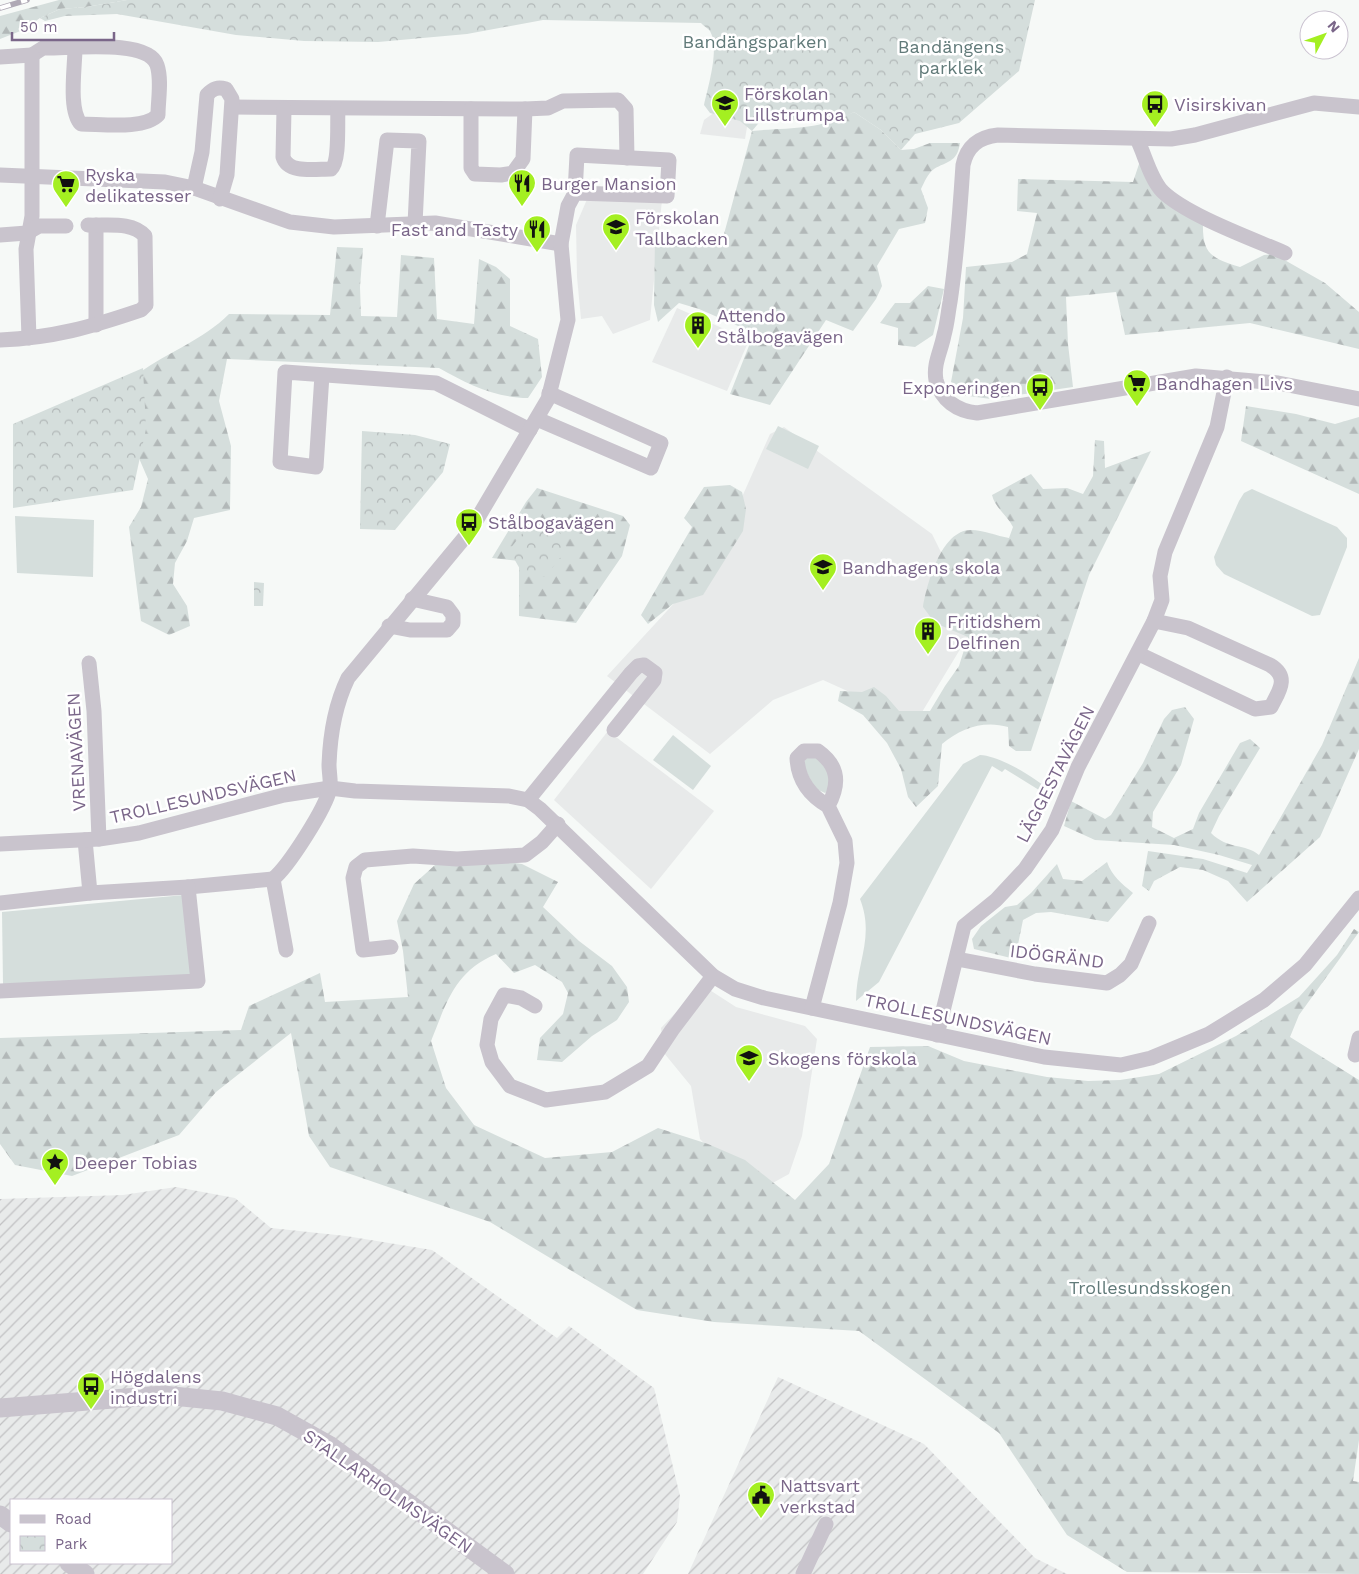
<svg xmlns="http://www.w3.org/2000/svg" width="1359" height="1574" viewBox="0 0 1359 1574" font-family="'Work Sans',sans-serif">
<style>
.built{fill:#e8eaea}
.industrial{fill:url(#industrial-furrows);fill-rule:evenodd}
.grass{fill:#d5dedc}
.forest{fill:url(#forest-firs)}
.park{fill:url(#park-crowns)}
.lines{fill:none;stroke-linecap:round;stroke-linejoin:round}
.minor{stroke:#c9c4cd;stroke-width:15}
.tertiary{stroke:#c9c4cd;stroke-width:19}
.rail-casing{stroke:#afa9b5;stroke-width:5.5}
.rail{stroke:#fff;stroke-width:4;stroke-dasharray:11;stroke-linecap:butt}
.labels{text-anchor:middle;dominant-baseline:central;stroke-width:5;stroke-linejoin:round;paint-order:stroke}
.park-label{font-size:18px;fill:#617a79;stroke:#fff}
.poi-label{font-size:18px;fill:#7a6689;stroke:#fff;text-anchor:start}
.street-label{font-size:18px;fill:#7a6689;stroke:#fff}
</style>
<defs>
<pattern id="industrial-furrows" width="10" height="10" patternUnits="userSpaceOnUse" patternTransform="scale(1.25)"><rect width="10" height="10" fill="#e8eaea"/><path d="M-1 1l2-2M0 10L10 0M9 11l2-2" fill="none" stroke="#c1c1c3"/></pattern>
<pattern id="forest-firs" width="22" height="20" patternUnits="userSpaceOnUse" patternTransform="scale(1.25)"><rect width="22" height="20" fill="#d5dedc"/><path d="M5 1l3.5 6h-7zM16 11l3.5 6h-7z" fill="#b2b8b8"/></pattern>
<pattern id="park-crowns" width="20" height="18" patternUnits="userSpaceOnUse" patternTransform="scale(1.25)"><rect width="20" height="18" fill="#d5dedc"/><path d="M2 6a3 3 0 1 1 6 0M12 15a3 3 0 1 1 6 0" fill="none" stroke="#b2b8b8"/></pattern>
</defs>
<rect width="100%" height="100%" fill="#f6f9f7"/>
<g class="built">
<polygon points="715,112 748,121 745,139 700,134 704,120"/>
<polygon points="588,197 662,200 650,320 613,334 602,316 581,319 577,277 576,225"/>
<polygon points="677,308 749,340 727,391 652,362"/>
<polygon points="784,427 932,534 976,623 916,722 823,680 773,700 710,754 607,676 714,560 770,434"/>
<polygon points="608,731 714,811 651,889 554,800"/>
<polygon points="702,985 736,1007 805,1026 817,1039 802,1136 789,1174 769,1185 720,1160 700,1139 691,1086 664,1053 661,1028"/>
</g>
<g class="industrial">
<path d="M176,1187L235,1198L271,1228L346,1236L432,1250L557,1338L569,1326L654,1388L680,1496L677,1522L643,1574H0V1199L123,1195ZM11,1500H171V1563H11Z"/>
<polygon points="778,1377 924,1444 1035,1558 1067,1574 688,1574"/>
</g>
<g class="grass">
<polygon points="778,426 819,446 808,469 766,449"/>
<polygon points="1252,489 1337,527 1347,538 1347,547 1320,615 1312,616 1224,574 1216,565 1214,557 1239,501 1244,493"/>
<polygon points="15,516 94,520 93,577 17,573"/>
<polygon points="673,735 711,766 693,790 653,760"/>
<polygon points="809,753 829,766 832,788 825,793 814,788 803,764"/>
<path d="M980,755C1000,756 1035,777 1050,791L1047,795L1005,769L1002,772L992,766L879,982L856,1001C856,963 875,937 860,899L963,764Z"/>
<polygon points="184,895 194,978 3,984 2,912"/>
</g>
<g class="forest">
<polygon points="59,0 127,0 86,7 60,9 40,18 23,30 0,39 0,16"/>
<path d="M854,112L881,130L901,150L914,149L930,143H960C957,163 947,161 934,169C928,173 924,183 921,189L928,208L925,223L899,229L877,266L882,286L876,299L853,331L826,320L770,405L730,394L754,333L699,309L679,303L658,322L654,305L655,237L724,234L752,131C792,127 816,131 854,112Z"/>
<path d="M1140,161L1203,221C1202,253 1210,258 1240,267L1264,255L1274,254L1325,283L1359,312V349L1250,323L1125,335L1116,292L1066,297L1068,344L1073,387L991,399L961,395L951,382L963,318L966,267L1012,262L1027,254L1037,213L1017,211L1018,179L1133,182Z"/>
<path d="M337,247L363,248L360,287L361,316L397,317L401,255L434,258L437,319L474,324L479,259L496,267L510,279V326L538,339L542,377L528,398C496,398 467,384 439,368L227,359L219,401L231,446L230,510L194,518L187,541L175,563L173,584L187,606L190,626L169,635L141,621L129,527L141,507L148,479L138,456L139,373C168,352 203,340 229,314L330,315Z"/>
<polygon points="928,286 944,289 933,335 915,347 898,345 898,328 880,323 895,303 910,303"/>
<polygon points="1246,406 1296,414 1335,424 1359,417 1359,494 1241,441"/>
<path d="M1095,440L1104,441L1105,468L1151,451L1089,575L1031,751H1016L1009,746L1008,727C984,720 961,728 942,744L938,786L916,807L908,797L901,769L887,743L863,715L838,701L840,691L862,692L874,687L886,696L899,711H930L945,686L959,666L968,637L935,623L923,607C927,584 941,530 971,530C983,530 997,536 1009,538L1013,527C1007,515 995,508 992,495L1031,474L1043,489L1067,488L1083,494L1093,476Z"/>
<polygon points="730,485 742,492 746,509 743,531 703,595 673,604 648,624 641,615 692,527 684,518 704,487"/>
<polygon points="537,488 623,516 630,525 622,556 576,623 519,616 519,561 492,558 526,502"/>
<path d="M1359,658V749L1320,837L1247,902L1228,881L1203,870L1180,867L1154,881L1149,891L1142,886L1148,851L1203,859L1247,873L1252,865L1219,855L1174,845L1095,840L1064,826L1071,801L1105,819L1111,815L1143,763L1164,719L1172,710L1185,707L1194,719L1181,765L1153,812L1152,827L1174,838L1193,829L1199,813L1240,743L1250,739L1260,748L1219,816L1211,833C1228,850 1245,843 1259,855L1322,745Z"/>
<path d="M486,859L522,864L558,882L543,907L579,941L612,966L627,987L629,1002L617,1020L592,1036L562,1062L537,1060L540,1038L563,1014L568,993L562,982L535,965L514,973L496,954C454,972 447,1002 431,1041L446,1088L474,1125L545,1158L612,1152L658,1128L708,1144L745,1160L795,1200L829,1164L870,1047L928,1046L964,1061L1047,1077L1088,1081L1120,1080L1159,1074L1236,1036L1299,997L1337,955L1354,929L1359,932L1299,1015L1290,1037L1359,1080V1440L1353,1481L1359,1482V1574L1127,1572L1067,1535L999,1433L859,1331L714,1322L637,1310L490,1222L330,1167L309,1136L291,1033L216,1092L179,1135L72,1176L15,1165L0,1144V1038L241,1030L249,1006L320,973L325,1002L408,997L403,951L397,921L414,884L435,865Z"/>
<path d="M1107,862C1112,876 1121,883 1133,893L1108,922L1051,912L1036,913L1023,920L1015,959L974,949L972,939L981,926L1005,907L1017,905L1031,893L1057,864L1063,879L1082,881Z"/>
</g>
<g class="park">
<path d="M127,0H1035L1019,71L959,123L915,134L901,150L881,130L854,112L836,122L762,119L752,131L740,121L710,113L704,105C708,87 720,48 710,31C708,28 703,26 701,23L543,20L467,34L378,42L304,41L236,35L117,14L65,16L45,21L40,18L60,9L86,7Z"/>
<polygon points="143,368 146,429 133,490 13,508 13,424"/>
<polygon points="362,431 415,435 450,444 443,472 395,530 360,529"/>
<polygon points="537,515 557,527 567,549 545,577 524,576 509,550"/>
<polygon points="254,582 264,583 263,606 254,606"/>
</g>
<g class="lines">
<g class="minor">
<path d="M32,55L43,48C67,49 148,38 157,65C162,80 158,100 158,115C144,130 102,124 81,124C68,110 75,67 75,48"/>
<polyline points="0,57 32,55 32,216 26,249 29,338"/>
<polyline points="232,107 525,109 548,108 563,101 618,100 626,109 627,158"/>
<path d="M1359,107L1314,103L1195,135L1171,139L998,135C979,137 967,146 963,165C960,211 957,256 950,302C948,313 947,325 944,335C941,351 933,364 936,380C941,400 957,411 977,413L1196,376L1278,383L1359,399"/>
<path d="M284,109L283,157C288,174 315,169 331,169C340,162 337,122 338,109"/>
<polyline points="471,109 471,168 475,174 501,175 513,173 523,159 525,109"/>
<path d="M1137,139C1145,155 1150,178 1162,191C1186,215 1253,239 1285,253"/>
<polyline points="0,175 165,182 194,188 290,222 334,227 435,223 561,244"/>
<path d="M194,188L202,152L207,95C213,88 218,87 226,89L232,99L227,175L220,199"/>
<polyline points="377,226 387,140 419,141 415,224"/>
<polyline points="0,235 27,233 39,226 66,226"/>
<polyline points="96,325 96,225"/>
<path d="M0,340C53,338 91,327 141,310L146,305L145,236C132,221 107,226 88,225"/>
<polyline points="322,375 316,467 280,462 285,372 436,383 530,430"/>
<polyline points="537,419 651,468 661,443 549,393"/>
<polyline points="389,626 410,630 447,630 453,623 453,615 447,607 412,599"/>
<path d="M1139,654L1255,709L1271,707C1279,691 1290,677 1270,665L1188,628L1154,621"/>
<polyline points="89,663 94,711 99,839"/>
<polyline points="528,800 631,673 638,666 644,665 655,673 654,680 614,730"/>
<polyline points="85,840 90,893"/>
<polyline points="0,844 99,839 139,833 284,795 330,788 355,791 509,796 528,800 540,809 713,976 735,989 764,998 1044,1057 1121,1065 1151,1058 1209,1034 1264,1000 1305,965 1359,898"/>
<polyline points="188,887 273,879"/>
<polyline points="0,903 90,893 188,887 198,981 0,991"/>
<polyline points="391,947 363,950 353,878 356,867 365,860 413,856 457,859 525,855 542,842 558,824"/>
<path d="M286,950L273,879C288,867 326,808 330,788C331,781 329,772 329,765C330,735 335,705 348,678L470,531L548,399L568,320L561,244L568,206L575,193L667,196L669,160L577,155L575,193"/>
<polyline points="957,959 1035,974 1107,983 1120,975 1131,964 1149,923"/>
<polyline points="535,1006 521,998 504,995 491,1019 487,1045 492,1062 510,1086 546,1100 605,1092 648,1066 672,1030 713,976"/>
<path d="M812,1008L840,903L847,863L845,841L828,806C840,784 839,766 818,751H804L797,758C798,780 809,795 828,806"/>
<polyline points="937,1035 964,926 996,900 1025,869 1052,830 1078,767 1154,621 1162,600 1160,576 1165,552 1217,427 1227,377"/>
<polyline points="1355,1055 1359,1038"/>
<polyline points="803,1574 826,1524"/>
</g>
<g class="tertiary">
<polyline points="0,1408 163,1395 222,1401 277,1416 329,1445 505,1574"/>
<polyline points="0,1515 11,1523"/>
<polyline points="69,1563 85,1574"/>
</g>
<g class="rail-casing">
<polyline id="rail" points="0,8 27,0"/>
</g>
<use href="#rail" class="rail"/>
</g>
<defs>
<g id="school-pin" transform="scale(1.4375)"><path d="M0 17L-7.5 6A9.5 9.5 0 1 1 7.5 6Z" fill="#a4ef21" stroke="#fff"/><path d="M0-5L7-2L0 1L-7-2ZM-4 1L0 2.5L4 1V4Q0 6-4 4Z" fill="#111"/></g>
<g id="bus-pin" transform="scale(1.4375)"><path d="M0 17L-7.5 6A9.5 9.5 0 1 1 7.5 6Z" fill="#a4ef21" stroke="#fff"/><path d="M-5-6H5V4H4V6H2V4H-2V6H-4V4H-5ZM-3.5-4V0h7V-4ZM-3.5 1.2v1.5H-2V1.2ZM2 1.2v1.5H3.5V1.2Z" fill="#111"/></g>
<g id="restaurant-pin" transform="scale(1.4375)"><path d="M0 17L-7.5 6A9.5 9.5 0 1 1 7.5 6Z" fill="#a4ef21" stroke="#fff"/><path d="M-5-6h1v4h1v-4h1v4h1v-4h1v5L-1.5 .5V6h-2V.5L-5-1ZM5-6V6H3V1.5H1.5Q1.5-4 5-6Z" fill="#111"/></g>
<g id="supermarket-pin" transform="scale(1.4375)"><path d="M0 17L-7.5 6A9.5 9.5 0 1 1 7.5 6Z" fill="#a4ef21" stroke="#fff"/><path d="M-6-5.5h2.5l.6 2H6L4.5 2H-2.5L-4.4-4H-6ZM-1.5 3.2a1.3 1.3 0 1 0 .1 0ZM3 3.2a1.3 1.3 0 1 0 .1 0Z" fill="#111"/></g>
<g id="building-pin" transform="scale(1.4375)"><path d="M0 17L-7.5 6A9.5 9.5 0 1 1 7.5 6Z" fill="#a4ef21" stroke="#fff"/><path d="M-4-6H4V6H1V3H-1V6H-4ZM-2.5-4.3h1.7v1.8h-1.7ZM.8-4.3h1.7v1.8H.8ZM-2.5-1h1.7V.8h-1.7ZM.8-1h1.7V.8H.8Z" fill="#111"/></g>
<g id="sight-pin" transform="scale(1.4375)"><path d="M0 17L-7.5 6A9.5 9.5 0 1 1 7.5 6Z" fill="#a4ef21" stroke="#fff"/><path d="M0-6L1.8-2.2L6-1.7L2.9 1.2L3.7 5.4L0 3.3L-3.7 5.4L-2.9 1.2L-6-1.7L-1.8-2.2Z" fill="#111"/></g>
<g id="civic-pin" transform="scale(1.4375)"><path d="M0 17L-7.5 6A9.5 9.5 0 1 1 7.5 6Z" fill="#a4ef21" stroke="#fff"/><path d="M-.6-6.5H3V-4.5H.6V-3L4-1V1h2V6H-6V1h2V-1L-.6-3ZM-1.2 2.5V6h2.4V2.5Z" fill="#111"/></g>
</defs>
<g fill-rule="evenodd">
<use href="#school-pin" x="725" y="103"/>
<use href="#bus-pin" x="1155" y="104"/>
<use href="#restaurant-pin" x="522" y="183"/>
<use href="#supermarket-pin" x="66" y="184"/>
<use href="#school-pin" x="616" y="227"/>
<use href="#restaurant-pin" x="537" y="229"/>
<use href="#building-pin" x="698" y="325"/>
<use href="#supermarket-pin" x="1137" y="383"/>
<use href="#bus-pin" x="1040" y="387"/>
<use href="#bus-pin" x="469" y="522"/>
<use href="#school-pin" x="823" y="567"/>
<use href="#building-pin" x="928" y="631"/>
<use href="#school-pin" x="749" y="1058"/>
<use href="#sight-pin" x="55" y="1162"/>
<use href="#bus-pin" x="91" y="1386"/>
<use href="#civic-pin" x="761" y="1495"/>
</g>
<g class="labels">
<g class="park-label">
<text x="755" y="41">Bandängsparken</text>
<text x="951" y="46">Bandängens<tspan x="951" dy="21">parklek</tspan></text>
<text x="1150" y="1287">Trollesundsskogen</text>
</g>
<g class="poi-label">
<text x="744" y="93">Förskolan<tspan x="744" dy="21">Lillstrumpa</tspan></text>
<text x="1174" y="104">Visirskivan</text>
<text x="85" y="174">Ryska<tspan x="85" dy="21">delikatesser</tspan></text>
<text x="541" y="183">Burger Mansion</text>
<text x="635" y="217">Förskolan<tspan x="635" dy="21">Tallbacken</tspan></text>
<text x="518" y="229" text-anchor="end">Fast and Tasty</text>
<text x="717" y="315">Attendo<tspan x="717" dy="21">Stålbogavägen</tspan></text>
<text x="1156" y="383">Bandhagen Livs</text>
<text x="1021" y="387" text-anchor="end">Exponeringen</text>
<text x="488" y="522">Stålbogavägen</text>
<text x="842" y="567">Bandhagens skola</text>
<text x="947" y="621">Fritidshem<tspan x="947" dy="21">Delfinen</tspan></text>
<text x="768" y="1058">Skogens förskola</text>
<text x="74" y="1162">Deeper Tobias</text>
<text x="110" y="1376">Högdalens<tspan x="110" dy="21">industri</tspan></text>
<text x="780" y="1485">Nattsvart<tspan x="780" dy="21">verkstad</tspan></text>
</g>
<g class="street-label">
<text transform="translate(76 752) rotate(-93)">VRENAVÄGEN</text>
<text transform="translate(1055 774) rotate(-63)">LÄGGESTAVÄGEN</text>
<text transform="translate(203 796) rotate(-13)">TROLLESUNDSVÄGEN</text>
<text transform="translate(1057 956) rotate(7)">IDÖGRÄND</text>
<text transform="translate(958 1019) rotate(12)">TROLLESUNDSVÄGEN</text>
<text transform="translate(388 1491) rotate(35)">STALLARHOLMSVÄGEN</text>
</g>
</g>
<rect x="10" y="1499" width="162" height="65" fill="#ffffff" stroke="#cac2d0"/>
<rect x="20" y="1515" width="25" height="8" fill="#c9c4cd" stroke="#cac2d0"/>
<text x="55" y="1524" font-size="15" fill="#7a6689">Road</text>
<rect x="20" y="1536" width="25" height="15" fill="url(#park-crowns)" stroke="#cac2d0"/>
<text x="55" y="1549" font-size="15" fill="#7a6689">Park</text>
<g transform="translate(1324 35) rotate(49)"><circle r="24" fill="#ffffff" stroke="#cac2d0"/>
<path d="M0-4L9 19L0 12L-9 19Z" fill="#a4ef21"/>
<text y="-8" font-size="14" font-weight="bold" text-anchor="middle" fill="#7a6689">N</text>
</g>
<path d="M12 32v8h102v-8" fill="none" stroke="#7a6689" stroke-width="2.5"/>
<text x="20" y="32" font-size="15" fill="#7a6689" stroke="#ffffff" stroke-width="4" paint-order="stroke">50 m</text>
</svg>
